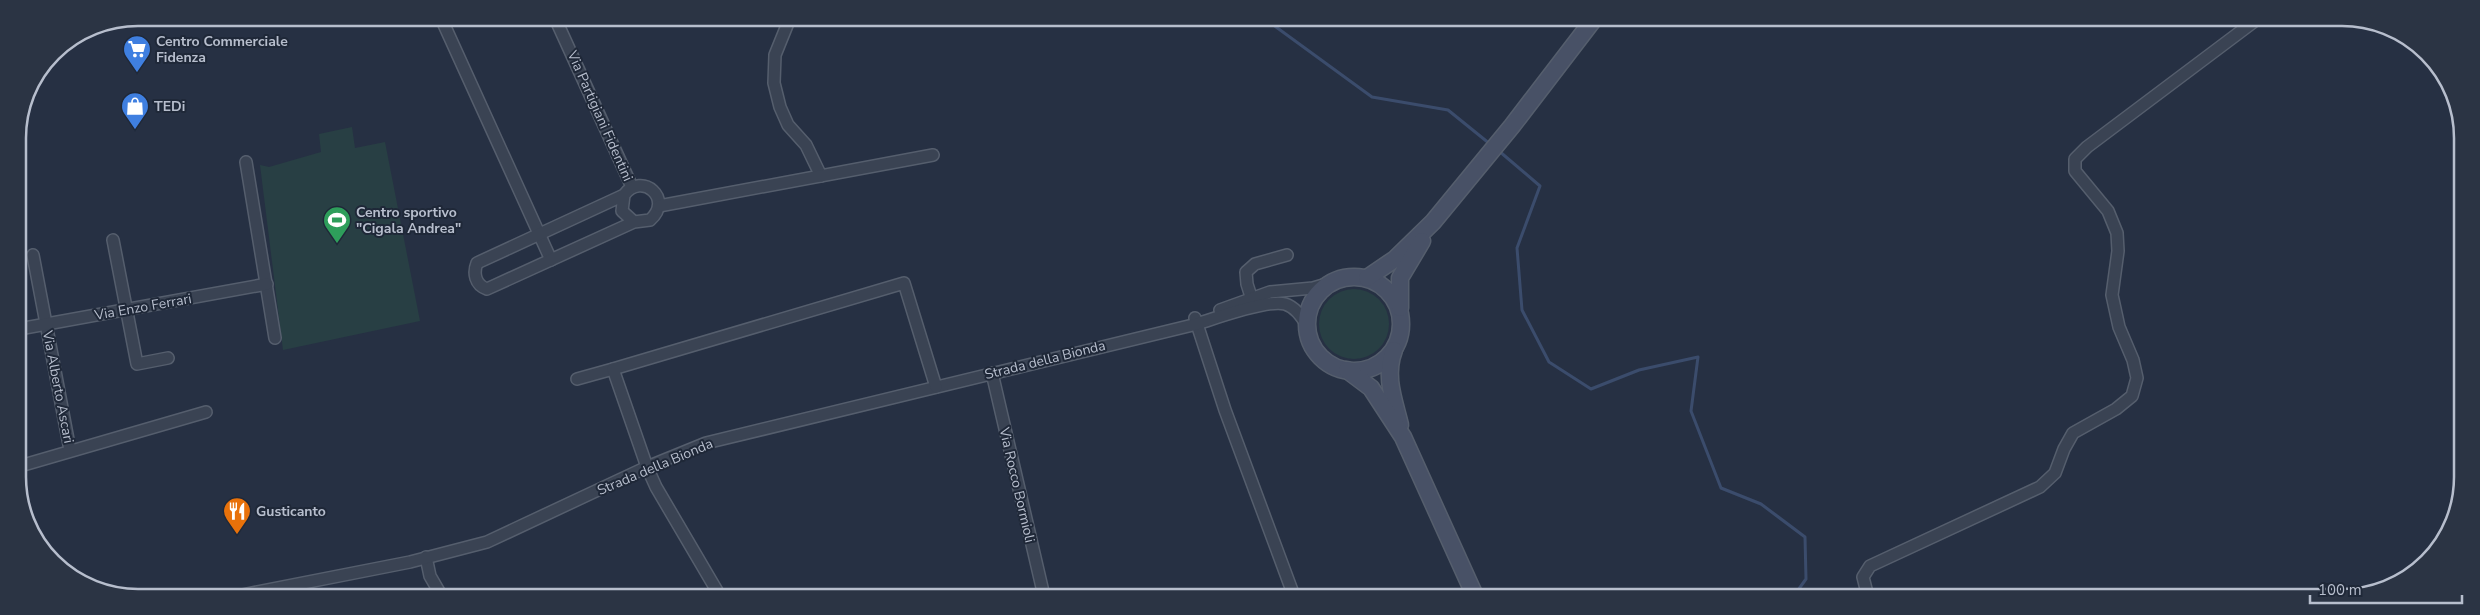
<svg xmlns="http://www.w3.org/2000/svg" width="2480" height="615" viewBox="0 0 2480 615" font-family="'Nunito Sans',sans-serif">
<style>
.green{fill:#283f44}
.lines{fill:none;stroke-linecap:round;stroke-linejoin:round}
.stream{stroke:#3b4c6c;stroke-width:3}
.street-casing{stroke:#555e6d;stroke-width:14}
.secondary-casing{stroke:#555e6d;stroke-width:19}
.street{stroke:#3a4353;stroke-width:11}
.secondary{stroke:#485166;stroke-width:16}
.labels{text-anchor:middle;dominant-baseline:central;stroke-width:4;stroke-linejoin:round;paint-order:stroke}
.poi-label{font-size:14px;font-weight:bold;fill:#b7becd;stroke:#1f2838;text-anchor:start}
.street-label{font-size:14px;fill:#b7becd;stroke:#1f2838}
.rim{fill:none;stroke:#b7becd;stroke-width:2.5}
</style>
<rect width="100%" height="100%" fill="#263043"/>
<g class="green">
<polygon points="352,127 355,148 385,142 420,321 283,350 260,165 269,167 321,152 319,134"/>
<circle cx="1354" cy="324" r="35"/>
</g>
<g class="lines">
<g class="stream">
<polyline points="1265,19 1372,97 1448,110 1490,144"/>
<polyline points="1499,151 1540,186 1517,248 1522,310 1549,362 1591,389 1639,370 1698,357 1691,411 1721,488 1761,504 1805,537 1806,579 1793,597"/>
</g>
<g class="street-casing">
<g id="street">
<polyline points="441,18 551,260"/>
<polyline points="555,18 632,187"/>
<polyline points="790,18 775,55 774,83 780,107 788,125 806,145 821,176"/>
<polyline points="246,162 275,338"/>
<path d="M624,195L622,211L634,222L650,220C674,199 642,171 624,195L477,263C473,273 475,285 487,289L634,222"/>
<polyline points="659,206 933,155"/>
<polyline points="113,240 137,364 168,358"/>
<polyline points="33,255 70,450"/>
<polyline points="1254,306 1247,284 1246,272 1255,264 1287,255"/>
<polyline points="1220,310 1270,292 1313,288 1330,283"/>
<polyline points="1195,318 1225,410 1294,596"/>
<polyline points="19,329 267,284"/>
<polyline points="992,373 1044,596"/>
<polyline points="577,379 613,369"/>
<polyline points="20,466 206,412"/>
<polyline points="426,557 430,576 441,595"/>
<path d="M242,595L410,562L487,542L647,467L706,443L1197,324C1216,318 1268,299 1285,304C1295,307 1301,316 1307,325"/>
<polyline points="720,596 656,487 647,467 613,369 904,283 936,387"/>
<polyline points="1868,597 1863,577 1870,566 2040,487 2055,473 2064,449 2073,433 2116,409 2132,396 2137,378 2133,360 2119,327 2112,295 2118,251 2117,233 2108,211 2075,171 2075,159 2087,147 2256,20"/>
</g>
</g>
<g class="secondary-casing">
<g id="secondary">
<circle cx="1354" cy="324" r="47"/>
<polyline points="1367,278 1395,259 1433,222 1512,126 1594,19"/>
<polyline points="1400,308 1400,278 1422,241"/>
<path d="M1394,350C1384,376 1394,400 1400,425"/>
<polyline points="1347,370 1371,388 1403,437 1475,596"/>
</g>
</g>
<use href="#street" class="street"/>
<use href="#secondary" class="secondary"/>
</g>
<defs>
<g id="supermarket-pin" transform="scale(1.4375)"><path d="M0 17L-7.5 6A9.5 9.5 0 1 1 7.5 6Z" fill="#3f7fe0" stroke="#1f2838"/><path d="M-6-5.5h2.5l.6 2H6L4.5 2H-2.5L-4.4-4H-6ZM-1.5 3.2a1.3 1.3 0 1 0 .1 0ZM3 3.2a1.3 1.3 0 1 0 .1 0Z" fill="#fff"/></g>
<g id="shop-pin" transform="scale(1.4375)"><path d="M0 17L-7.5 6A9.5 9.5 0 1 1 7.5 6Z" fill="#3f7fe0" stroke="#1f2838"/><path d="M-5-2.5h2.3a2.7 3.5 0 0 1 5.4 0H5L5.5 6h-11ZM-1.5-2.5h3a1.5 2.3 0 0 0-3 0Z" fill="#fff"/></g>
<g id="stadium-pin" transform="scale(1.4375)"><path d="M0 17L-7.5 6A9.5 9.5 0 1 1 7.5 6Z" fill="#2e9e5b" stroke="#1f2838"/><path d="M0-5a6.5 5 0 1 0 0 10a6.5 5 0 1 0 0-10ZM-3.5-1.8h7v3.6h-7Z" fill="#fff"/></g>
<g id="restaurant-pin" transform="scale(1.4375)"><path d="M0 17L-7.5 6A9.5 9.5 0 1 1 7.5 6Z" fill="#e8710a" stroke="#1f2838"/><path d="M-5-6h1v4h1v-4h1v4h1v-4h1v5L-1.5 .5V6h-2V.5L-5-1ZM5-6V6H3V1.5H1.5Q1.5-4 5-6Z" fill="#fff"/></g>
</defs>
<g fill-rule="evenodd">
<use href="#supermarket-pin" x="137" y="49"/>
<use href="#shop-pin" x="135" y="106"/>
<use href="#stadium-pin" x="337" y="220"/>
<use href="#restaurant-pin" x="237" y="511"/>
</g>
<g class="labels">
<g class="poi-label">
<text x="156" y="41">Centro Commerciale<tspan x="156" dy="16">Fidenza</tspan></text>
<text x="154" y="106">TEDi</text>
<text x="356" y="212">Centro sportivo<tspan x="356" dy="16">"Cigala Andrea"</tspan></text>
<text x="256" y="511">Gusticanto</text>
</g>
<g class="street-label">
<text transform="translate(600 116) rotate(66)">Via Partigiani Fidentini</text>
<text transform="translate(143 307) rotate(-10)">Via Enzo Ferrari</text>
<text transform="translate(1045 360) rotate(-14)">Strada della Bionda</text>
<text transform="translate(58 387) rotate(79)">Via Alberto Ascari</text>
<text transform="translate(655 467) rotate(-23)">Strada della Bionda</text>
<text transform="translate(1017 485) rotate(77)">Via Rocco Bormioli</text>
</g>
</g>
<path d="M0 0H2480V615H0ZM138 26H2342A112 112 0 0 1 2454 138V477A112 112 0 0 1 2342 589H138A112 112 0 0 1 26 477V138A112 112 0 0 1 138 26Z" fill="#2b3444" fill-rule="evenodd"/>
<path class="rim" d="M138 26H2342A112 112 0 0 1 2454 138V477A112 112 0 0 1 2342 589H138A112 112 0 0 1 26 477V138A112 112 0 0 1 138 26Z"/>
<path d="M2310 595v8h152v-8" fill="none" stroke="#b7becd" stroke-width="2.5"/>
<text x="2318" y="595" font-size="15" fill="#b7becd" stroke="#1f2838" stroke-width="4" paint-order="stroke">100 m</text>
</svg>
